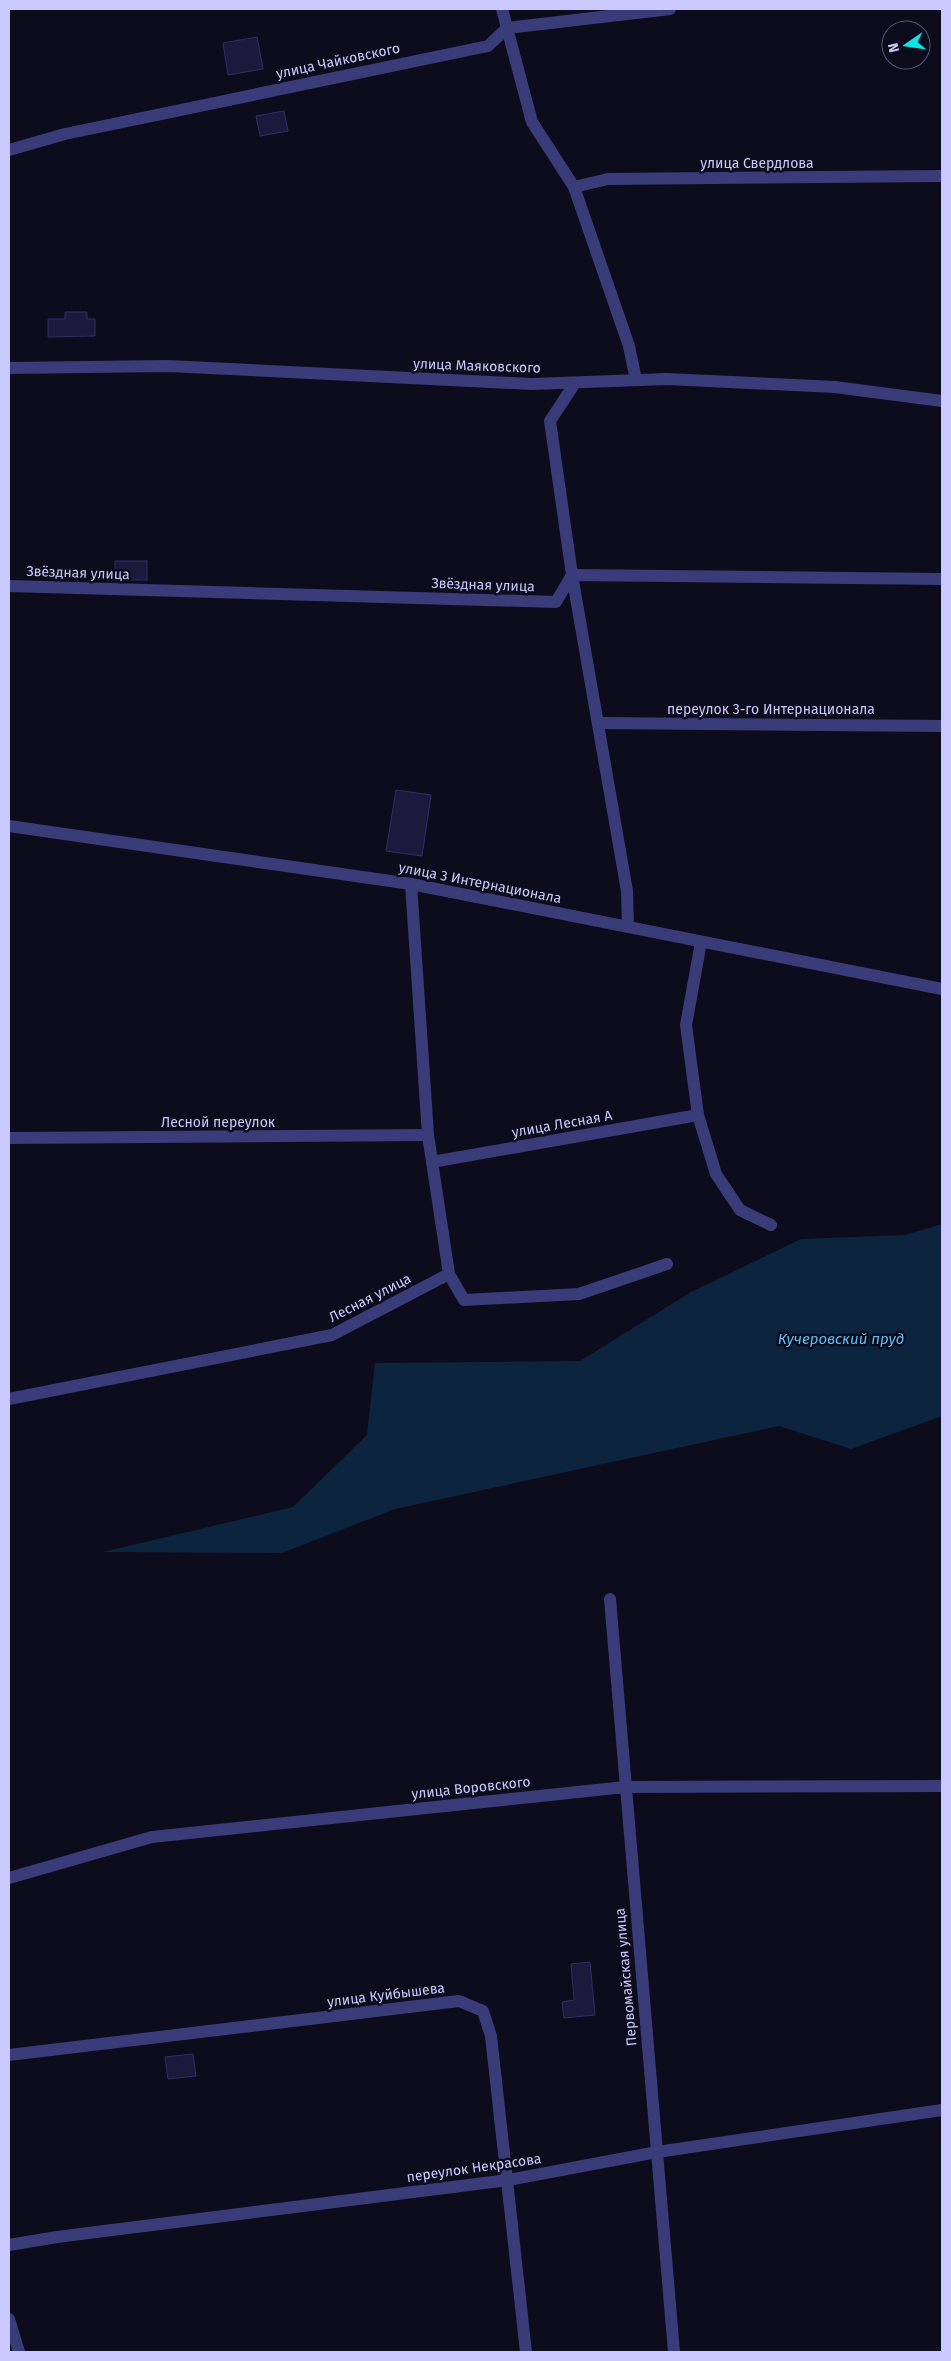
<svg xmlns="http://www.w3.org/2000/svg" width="951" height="2361" viewBox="0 0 951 2361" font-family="'Fira Sans',sans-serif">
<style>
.water{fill:#0d243e}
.building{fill:#1d193c;stroke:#322c67}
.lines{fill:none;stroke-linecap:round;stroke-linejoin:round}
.minor{stroke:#393c79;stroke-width:12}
.tertiary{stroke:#393c79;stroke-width:12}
.labels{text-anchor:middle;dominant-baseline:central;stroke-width:5;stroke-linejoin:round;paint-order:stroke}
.street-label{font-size:14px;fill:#cac9fd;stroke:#0d0c1c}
.water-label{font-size:15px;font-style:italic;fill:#5cbef8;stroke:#0d0c1c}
</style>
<rect width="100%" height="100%" fill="#0d0c1c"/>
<polygon class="water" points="942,1224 942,1416 851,1449 779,1426 395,1509 282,1553 103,1552 293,1507 367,1435 375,1363 580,1361 691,1292 801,1239 905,1235"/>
<g class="building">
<polygon points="257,37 263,69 228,75 223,43"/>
<polygon points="284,111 288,131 260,136 256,116"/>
<polygon points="65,312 87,312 87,319 95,319 95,336 48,337 48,319 65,319"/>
<rect x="115" y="561" width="32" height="19"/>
<polygon points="396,790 431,795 422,856 386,851"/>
<polygon points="590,1962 595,2015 564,2018 562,2002 574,2000 571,1964"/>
<polygon points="193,2054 196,2076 168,2079 165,2057"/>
</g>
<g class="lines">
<g class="minor">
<polyline points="502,9 532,122 574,187 629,346 636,380"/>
<polyline points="9,150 65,134 488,46 507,28 670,9"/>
<polyline points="574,187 608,179 942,176"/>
<polyline points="9,368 168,366 532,384 667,379 835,387 942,401"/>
<polyline points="575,383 550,421 572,575 627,891 628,927"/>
<polyline points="9,586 556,602 572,575 942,579"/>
<polyline points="599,723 942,726"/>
<polyline points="411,884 428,1135 449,1274"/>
<polyline points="701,942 686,1025 698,1115 716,1174 740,1210 771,1225"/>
<polyline points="9,1138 428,1135"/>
<polyline points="432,1162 698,1115"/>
<polyline points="9,1399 332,1335 449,1274 464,1300 579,1294 667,1264"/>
<polyline points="610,1599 674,2352"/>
<polyline points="9,1878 152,1837 625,1787 942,1786"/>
<polyline points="9,2055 459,2001 483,2011 491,2036 526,2352"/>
<polyline points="9,2245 57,2237 508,2180 657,2152 942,2110"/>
<polyline points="9,2319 19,2352"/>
</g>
<polyline class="tertiary" points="9,826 411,884 942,989"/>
</g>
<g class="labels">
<g class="street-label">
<text transform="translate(338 61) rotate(-12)">улица Чайковского</text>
<text x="757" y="163">улица Свердлова</text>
<text transform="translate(477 366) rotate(2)">улица Маяковского</text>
<text transform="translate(78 573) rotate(2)">Звёздная улица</text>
<text transform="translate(483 585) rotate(2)">Звёздная улица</text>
<text x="771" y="709">переулок 3-го Интернационала</text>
<text transform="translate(480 883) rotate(11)">улица 3 Интернационала</text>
<text x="218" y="1122">Лесной переулок</text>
<text transform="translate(562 1124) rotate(-10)">улица Лесная А</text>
<text transform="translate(370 1298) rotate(-27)">Лесная улица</text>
<text transform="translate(471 1788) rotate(-6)">улица Воровского</text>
<text transform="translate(626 1977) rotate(-95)">Первомайская улица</text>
<text transform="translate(386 1995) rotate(-7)">улица Куйбышева</text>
<text transform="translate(474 2168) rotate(-8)">переулок Некрасова</text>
</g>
<g class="water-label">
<text x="841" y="1339">Кучеровский пруд</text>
</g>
</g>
<rect width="951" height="2361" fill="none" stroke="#cac9fd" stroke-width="20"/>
<g transform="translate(906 45) rotate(257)"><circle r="24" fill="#0d0c1c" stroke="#595876"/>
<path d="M0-4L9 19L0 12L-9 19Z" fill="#0ae6e7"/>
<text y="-8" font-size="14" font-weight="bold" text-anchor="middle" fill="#cac9fd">N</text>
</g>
</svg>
